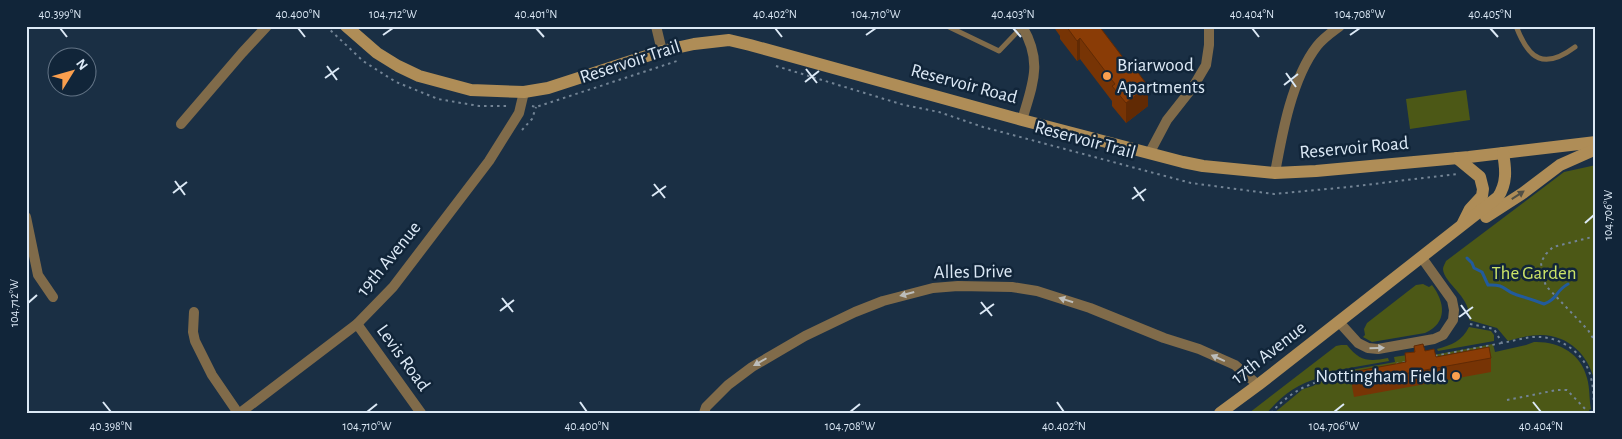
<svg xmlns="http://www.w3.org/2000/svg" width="1622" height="439" viewBox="0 0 1622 439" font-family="'Alegreya Sans',sans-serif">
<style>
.green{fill:#4c5816}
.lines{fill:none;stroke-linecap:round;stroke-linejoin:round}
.stream{stroke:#225b9c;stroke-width:3}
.path{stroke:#738495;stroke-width:2;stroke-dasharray:2.5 4;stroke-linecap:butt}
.lane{stroke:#806b4a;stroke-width:5}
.street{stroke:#806b4a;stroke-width:10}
.secondary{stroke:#af8d57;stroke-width:12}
.wall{fill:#773405}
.shaded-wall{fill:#612a04}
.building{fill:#8a3c06;stroke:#612a04}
.oneway{fill:#504f45}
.oneway2{fill:#bcbdba}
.ticks{fill:none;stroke:#dce9f6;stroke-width:2}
.poi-dot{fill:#fa9f4e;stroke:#112539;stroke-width:2}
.labels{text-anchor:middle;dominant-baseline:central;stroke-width:5;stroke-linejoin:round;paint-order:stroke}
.street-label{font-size:19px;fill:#dce9f6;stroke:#112539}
.poi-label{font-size:19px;fill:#dce9f6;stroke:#112539;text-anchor:start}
.park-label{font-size:19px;fill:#cbe368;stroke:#112539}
.neatline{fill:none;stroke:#dce9f6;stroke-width:2}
.ticks-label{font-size:12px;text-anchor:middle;fill:#dce9f6}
</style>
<rect width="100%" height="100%" fill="#1a2f44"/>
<g class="green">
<polygon points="1466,90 1470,120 1410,129 1406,99"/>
<path d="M1596,165V389C1593,364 1577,341 1551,336C1538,333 1521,337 1508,341L1497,328L1469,320C1472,297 1444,284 1443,269C1443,266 1445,264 1446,261L1564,172Z"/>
<path d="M1423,284L1429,287L1432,285C1445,302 1448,323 1425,333L1372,342L1363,337L1365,335L1364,329L1367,323L1416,285Z"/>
<path d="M1469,327L1491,331L1494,335V341L1438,351L1437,349C1452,345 1462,341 1469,327Z"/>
<path d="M1534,342C1558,341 1581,353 1587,378C1590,388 1589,399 1591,409L1589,410L1590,413H1274L1303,389L1313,386L1334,373L1395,362L1394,357L1427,352L1428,356L1493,344L1495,352L1526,345Z"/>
<path d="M1341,345H1347C1359,361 1369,362 1388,358L1389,361L1332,371V373L1320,375V378C1298,383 1281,396 1267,413H1249L1336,346Z"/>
</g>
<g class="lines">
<path class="stream" d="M1467,258L1472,263L1474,268L1482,272L1488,285C1507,284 1503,291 1517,295C1527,298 1534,300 1544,304C1558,299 1555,291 1568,284"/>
<g class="path">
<polyline points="326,26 363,61 396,82 438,99 479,106 509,106"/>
<polyline points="776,66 904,105 939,112 983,127 1191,183 1274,194 1348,187 1457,174"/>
<polyline points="532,106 536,107 677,61"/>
<polyline points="522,130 532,119 536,107"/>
<polyline points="1596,236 1553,247 1546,254 1541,262 1542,274 1546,286 1588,330 1596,343"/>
<path d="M1470,324L1494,329L1502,343C1514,341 1528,336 1540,337C1563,338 1586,355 1591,378C1594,389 1593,401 1595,413"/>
<polyline points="1435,356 1502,343"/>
<polyline points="1396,364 1406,362"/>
<polyline points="1507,400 1557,390 1567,390 1589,413"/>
<path d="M1271,413C1295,386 1318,380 1352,373"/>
</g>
<g class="lane">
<polyline points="947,26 999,51 1022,27"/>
<path d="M1516,26C1529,60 1544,70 1575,47"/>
</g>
<g class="street">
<polyline points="656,26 662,51"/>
<path d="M1022,26C1043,62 1033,83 1022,120"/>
<polyline points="181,124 242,53 267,26"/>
<polyline points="1150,152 1167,120 1193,87 1206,65 1209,45 1209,26"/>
<path d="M1275,173C1282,134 1292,78 1317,46C1323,38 1332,32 1340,26"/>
<polyline points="26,217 38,275 53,297"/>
<polyline points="194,312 193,332 195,341 212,375 238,413"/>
<polyline points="1339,322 1358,343 1368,348 1378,349 1434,339 1443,335 1453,320 1454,310 1452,300 1422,258"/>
<polyline points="357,324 421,413"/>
<polyline points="240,413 357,324 393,287 489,161 519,113 524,92"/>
<polyline points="704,413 706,407 728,385 752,367 805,336 855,312 883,301 933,288 958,286 1012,287 1037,291 1090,308 1164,338 1199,349 1235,365 1258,385"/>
</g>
<g class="secondary">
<polyline points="346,26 377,53 398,66 419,76 471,90 524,92 548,88 662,51 694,44 729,40 750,45 1022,120 1183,162 1203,166 1275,173 1316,171 1469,157 1596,142"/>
<polyline points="1457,158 1480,177 1483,189 1482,196 1470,209 1463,223"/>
<polyline points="1486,217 1523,193 1560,165 1596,149"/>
<path d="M1220,413L1258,385L1498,197C1507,183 1506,170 1503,153"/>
</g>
</g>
<g class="wall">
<polygon points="1053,26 1099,26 1148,106 1126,123 1112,106 1112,101 1080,59 1077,61 1060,39 1060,36"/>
<polygon points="1414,346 1436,357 1491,358 1491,372 1354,397 1352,386 1352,372 1405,363 1405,353 1414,352"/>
</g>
<g class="shaded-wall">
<polygon points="1080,38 1080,59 1077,61 1077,41"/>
<polygon points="1148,86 1148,106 1126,123 1126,103"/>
</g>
<g class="building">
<polygon points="1066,26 1099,26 1134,72 1136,70 1148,86 1126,103 1112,86 1115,84 1080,38 1077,41"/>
<polygon points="1423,344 1425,351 1434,349 1436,357 1489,347 1491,358 1354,383 1352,372 1406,362 1405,353 1415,352 1414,346"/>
</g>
<defs><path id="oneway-solid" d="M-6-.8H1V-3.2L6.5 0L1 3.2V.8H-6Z" transform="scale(1.25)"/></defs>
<use class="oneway" href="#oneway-solid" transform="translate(1518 195) rotate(-33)"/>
<g class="oneway2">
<use href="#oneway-solid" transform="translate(907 294) rotate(165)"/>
<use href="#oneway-solid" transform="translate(1066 300) rotate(-162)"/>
<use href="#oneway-solid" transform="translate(1377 348) rotate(-1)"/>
<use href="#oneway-solid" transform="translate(1218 358) rotate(-156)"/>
<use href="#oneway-solid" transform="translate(760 362) rotate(150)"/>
</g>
<path class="ticks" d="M60,28L67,37M298,28L305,37M536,28L544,37M775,28L782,37M1013,28L1021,37M1252,28L1259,37M1490,28L1498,37M383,35L393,28M866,35L876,28M1350,35L1360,28M327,66L337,80M806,69L817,83M1286,73L1296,87M325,78L339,68M805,82L819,71M1284,85L1298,74M175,181L185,195M654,184L665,198M1134,187L1144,201M173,193L187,182M652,196L666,186M1132,199L1146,189M1585,223L1594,215M502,298L513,312M981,302L992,316M28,303L37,295M1461,305L1471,319M500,311L514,300M980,314L994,304M1459,317L1473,307M103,402L111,412M580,402L587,412M1057,402L1064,412M1533,402L1541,412M367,412L377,404M850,412L860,404M1334,412L1344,404"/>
<g class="poi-dot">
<circle cx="1107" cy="76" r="5"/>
<circle cx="1456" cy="376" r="5"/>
</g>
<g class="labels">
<g class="street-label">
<text transform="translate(630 62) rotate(-18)">Reservoir Trail</text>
<text transform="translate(964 84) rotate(15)">Reservoir Road</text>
<text transform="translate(1085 140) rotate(15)">Reservoir Trail</text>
<text transform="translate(1354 148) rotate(-5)">Reservoir Road</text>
<text transform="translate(389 259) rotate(-51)">19th Avenue</text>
<text transform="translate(973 272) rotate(-1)">Alles Drive</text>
<text transform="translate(1269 353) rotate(-38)">17th Avenue</text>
<text transform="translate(403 358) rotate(54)">Levis Road</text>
</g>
<g class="poi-label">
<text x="1117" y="65">Briarwood<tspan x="1117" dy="22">Apartments</tspan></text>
<text x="1446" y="376" text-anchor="end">Nottingham Field</text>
</g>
<g class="park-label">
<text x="1534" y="273">The Garden</text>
</g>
</g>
<rect width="1622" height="439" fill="none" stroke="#112539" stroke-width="55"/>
<g transform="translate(72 72) rotate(53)"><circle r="24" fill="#112539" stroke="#627385"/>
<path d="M0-4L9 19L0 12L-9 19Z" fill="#fa9f4e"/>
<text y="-8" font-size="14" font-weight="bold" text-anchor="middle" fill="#dce9f6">N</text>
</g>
<rect x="28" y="28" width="1566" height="384" class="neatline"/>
<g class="ticks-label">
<text x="60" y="18">40.399°N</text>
<text x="298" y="18">40.400°N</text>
<text x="393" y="18">104.712°W</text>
<text x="536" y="18">40.401°N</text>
<text x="775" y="18">40.402°N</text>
<text x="876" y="18">104.710°W</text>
<text x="1013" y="18">40.403°N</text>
<text x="1252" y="18">40.404°N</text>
<text x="1360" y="18">104.708°W</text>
<text x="1490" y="18">40.405°N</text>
<text transform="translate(1608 215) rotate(-90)" y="4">104.706°W</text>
<text transform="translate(14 303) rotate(-90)" y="4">104.712°W</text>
<text x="111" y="430">40.398°N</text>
<text x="367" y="430">104.710°W</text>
<text x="587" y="430">40.400°N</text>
<text x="850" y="430">104.708°W</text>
<text x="1064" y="430">40.402°N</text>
<text x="1334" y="430">104.706°W</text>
<text x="1541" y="430">40.404°N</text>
</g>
</svg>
